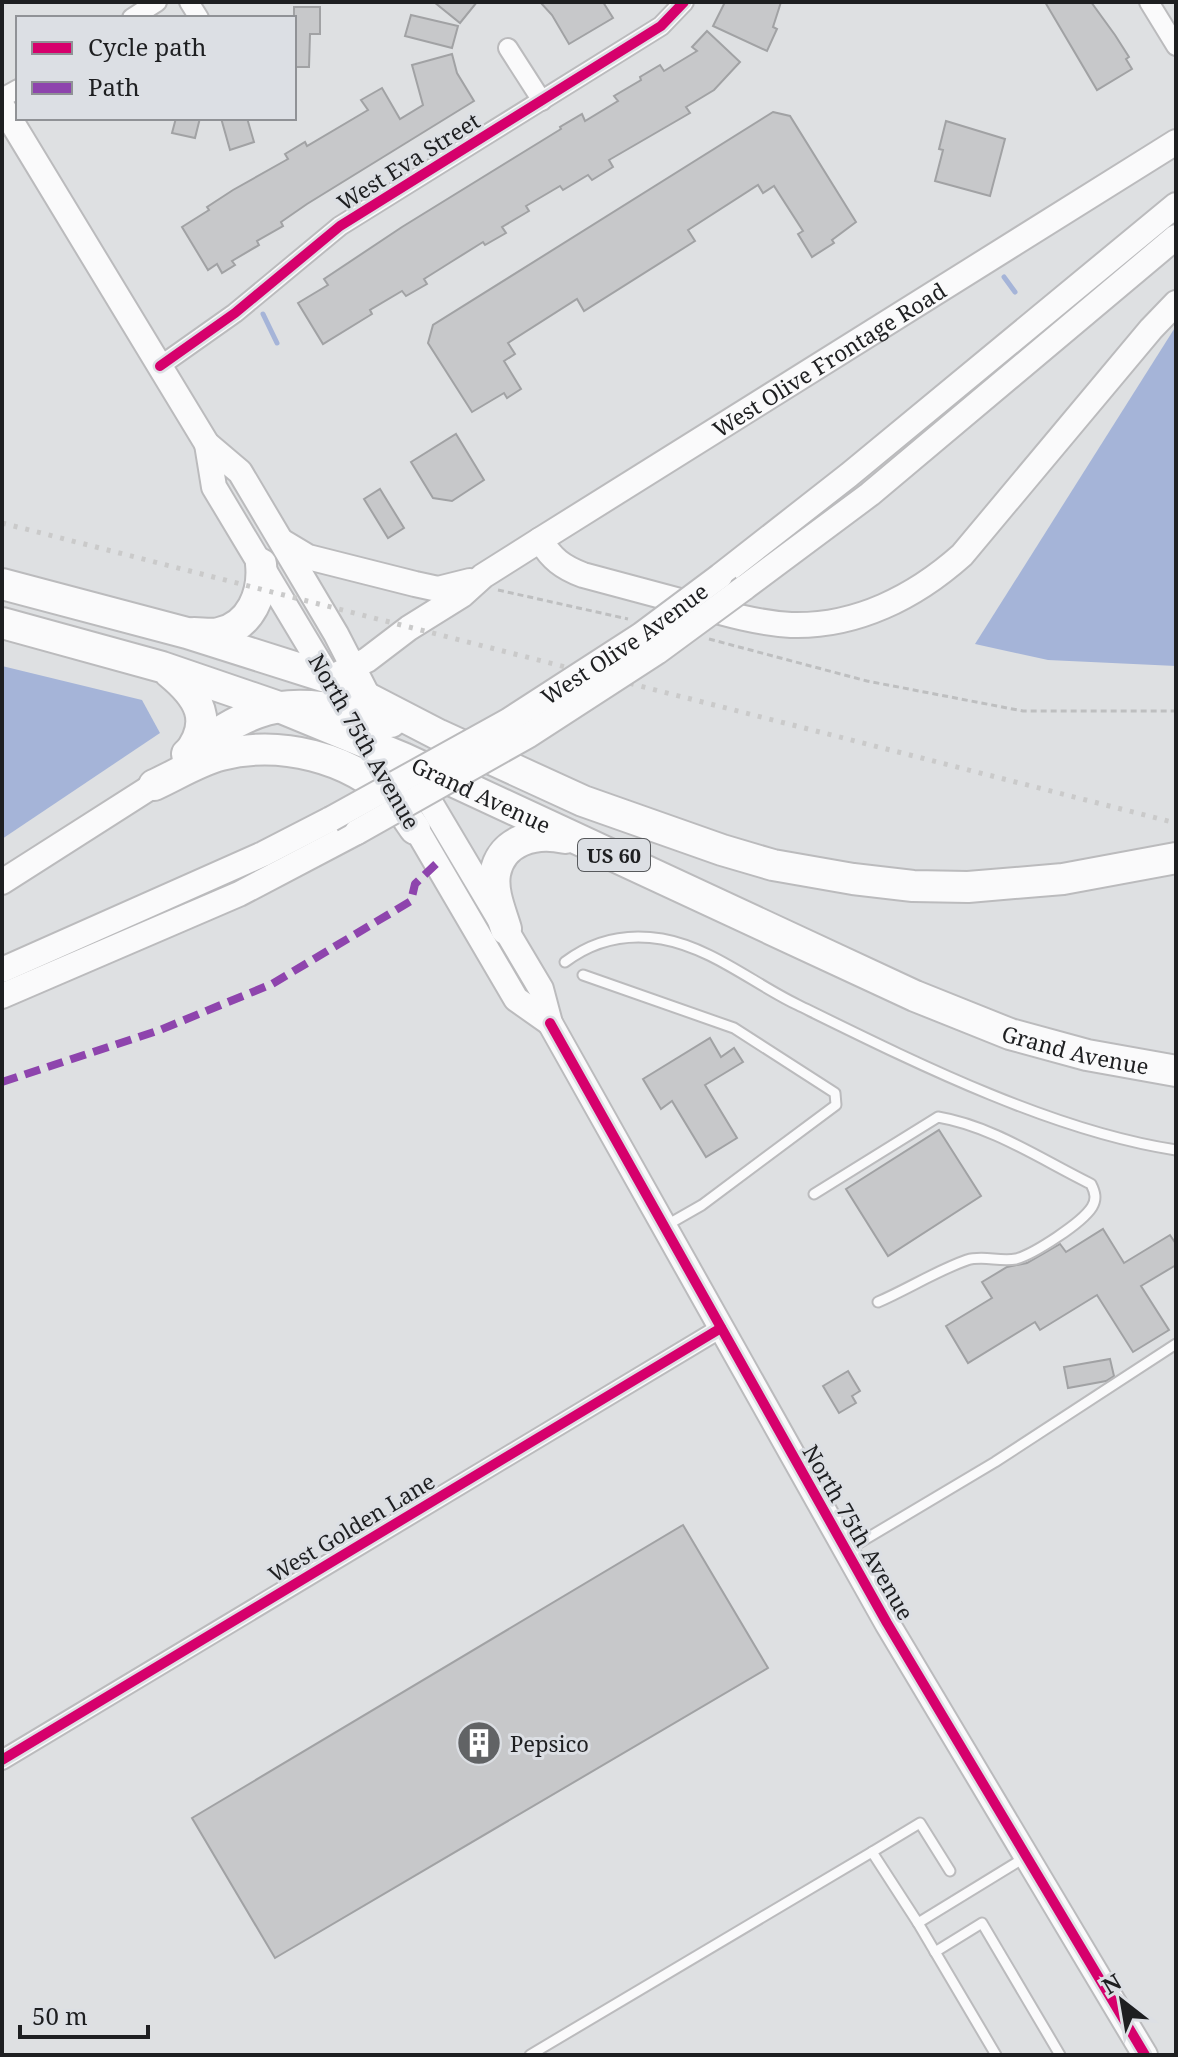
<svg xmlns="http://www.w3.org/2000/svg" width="1178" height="2057" viewBox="0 0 1178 2057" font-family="'Noto Serif',serif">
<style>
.water{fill:#a5b4d8}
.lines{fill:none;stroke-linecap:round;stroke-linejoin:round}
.stream{stroke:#a5b4d8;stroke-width:5}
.building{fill:#c7c8ca;stroke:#a1a2a4;stroke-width:2}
.service-casing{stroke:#bbbbbd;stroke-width:13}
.minor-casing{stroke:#bbbbbd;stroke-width:22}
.secondary-casing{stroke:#bbbbbd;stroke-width:28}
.trunk-casing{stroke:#bbbbbd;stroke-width:34}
.path{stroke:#bebfc0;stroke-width:3;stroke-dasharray:6 4;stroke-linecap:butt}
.service{stroke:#fafafb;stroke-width:9}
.minor{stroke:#fafafb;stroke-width:18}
.secondary{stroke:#fafafb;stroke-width:24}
.trunk{stroke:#fafafb;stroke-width:30}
.rail{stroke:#cacaca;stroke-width:5;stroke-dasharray:4 8;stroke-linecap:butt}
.secondary-bridge-casing{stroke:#bbbbbd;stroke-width:28;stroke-linecap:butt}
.secondary-bridge{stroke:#fafafb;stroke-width:24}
.quiet{stroke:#8e44ad;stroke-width:8;stroke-dasharray:16 8;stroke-linecap:butt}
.cycleway-casing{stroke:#dcdfe4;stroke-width:15}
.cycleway{stroke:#d6006c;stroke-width:10}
.labels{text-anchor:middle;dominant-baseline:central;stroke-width:6;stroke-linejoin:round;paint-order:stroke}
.shield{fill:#dcdfe4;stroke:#57595c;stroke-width:2}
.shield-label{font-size:20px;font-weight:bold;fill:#1e1f21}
.street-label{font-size:22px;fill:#1e1f21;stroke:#dcdfe4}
.poi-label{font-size:22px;fill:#1e1f21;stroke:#dcdfe4;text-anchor:start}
</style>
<rect width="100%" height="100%" fill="#dee0e2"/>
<g class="water">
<polygon points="1176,326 1176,666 1048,660 975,644"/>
<polygon points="2,666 142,700 160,733 2,839"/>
</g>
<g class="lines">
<g class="stream">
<polyline points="1004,277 1015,292"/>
<polyline points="263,314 277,343"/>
</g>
</g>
<g class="building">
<polygon points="434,2 477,2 460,23"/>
<polygon points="540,2 603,2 613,18 569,44 552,15"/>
<polygon points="725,2 781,2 773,27 777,29 767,51 713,26"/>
<polygon points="1045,2 1091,2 1115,35 1129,57 1126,59 1132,69 1097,90"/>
<polygon points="294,7 320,7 320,34 310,34 309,67 294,67"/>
<polygon points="411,15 458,26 452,48 405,36"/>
<polygon points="707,31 740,62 714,90 686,107 690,113 609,160 613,167 592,180 588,175 563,190 560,186 526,206 529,211 502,227 506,233 485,245 483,242 451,262 424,279 427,284 406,296 402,291 370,310 372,314 323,344 298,303 328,285 324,279 402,227 561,129 560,127 582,114 585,121 618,101 614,96 641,80 640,77 660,65 664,71 697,51 692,47"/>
<polygon points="452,54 457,73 474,101 307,204 281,222 283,226 257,241 259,245 232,261 235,265 222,273 217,264 208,270 182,227 209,210 207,207 233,190 288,159 285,154 305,142 307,146 368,110 361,100 382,88 400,119 423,105 412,65"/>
<polygon points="773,112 790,116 856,222 832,240 834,243 812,257 798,234 803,231 774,186 763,193 758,185 688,230 695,241 584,311 577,299 508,343 515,354 504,361 521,389 507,398 504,393 472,412 428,343 433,325"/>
<polygon points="176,118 200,118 195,138 172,133"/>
<polygon points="221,118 247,118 254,142 230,150"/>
<polygon points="946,121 1005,139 990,196 935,181 943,150 939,149"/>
<polygon points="456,434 484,480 452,501 433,498 411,462"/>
<polygon points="380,489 404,528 388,538 364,499"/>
<polygon points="710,1038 721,1057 734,1048 743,1062 705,1085 737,1138 706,1157 672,1101 661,1109 643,1079"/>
<polygon points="939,1130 981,1196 888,1256 846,1189"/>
<polygon points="1103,1229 1124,1263 1170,1235 1176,1244 1176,1265 1141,1286 1169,1330 1133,1352 1097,1295 1040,1330 1035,1322 968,1363 946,1326 992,1298 982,1282 1007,1267 1027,1263 1060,1244 1066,1252"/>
<polygon points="1110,1359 1114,1376 1106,1381 1068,1388 1064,1367"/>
<polygon points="848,1371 860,1391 852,1396 856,1403 839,1413 823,1386"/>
<polygon points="683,1525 768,1668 275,1958 192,1818"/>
</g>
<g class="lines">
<g class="service-casing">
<g id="service">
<path d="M565,962C594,940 627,933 662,939C712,948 754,984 798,1005C912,1061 1051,1131 1176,1150"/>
<polyline points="583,975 734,1028 835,1093 836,1105 702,1205 667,1225"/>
<path d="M814,1194L938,1117C992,1126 1042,1160 1091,1184C1095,1192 1097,1199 1092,1207C1082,1223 1034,1254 1016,1259C999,1262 983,1255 967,1260C936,1271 908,1289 878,1302"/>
<polyline points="849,1549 995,1462 1176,1344"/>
<polyline points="872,1852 920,1823 950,1871"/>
<polyline points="918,1923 1024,1858"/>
<polyline points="935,1952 982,1923 1060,2055"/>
<polyline points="530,2055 872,1852 918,1923 996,2055"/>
</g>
</g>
<g class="minor-casing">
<g id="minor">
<polyline points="189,2 199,18"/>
<polyline points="1149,2 1176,46"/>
<polyline points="132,18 157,2"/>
<polyline points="508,48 542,101"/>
<polyline points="2,98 18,89"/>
<polyline points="160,366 235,313 340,226 661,26 684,2"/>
<polyline points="2,1760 721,1328"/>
</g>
</g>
<g class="secondary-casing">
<g id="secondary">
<polyline points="2,106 207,444 240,472 336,634 372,704"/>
<polyline points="207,444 214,487 334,687"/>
<path d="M540,540C552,559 562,567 583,575C620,585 658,595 695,605C726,614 758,623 791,625C856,627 915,597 962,555L1151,329L1176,303"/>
<polyline points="283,542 308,557 415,584 438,589 470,581"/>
<polyline points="720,576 849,475 1176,205"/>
<polyline points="744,588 870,494 1176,237"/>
<path id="s1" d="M338,674L367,660L409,628L462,595L483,576L540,540L1176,142"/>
<polyline points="362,736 516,999 550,1023"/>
<polyline points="415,777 541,989 550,1023 887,1623 1145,2055"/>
<polyline points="2,882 154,785"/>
<polyline points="2,970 263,854 331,819"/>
<polyline points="2,996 239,894 357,832"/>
</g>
</g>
<g class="trunk-casing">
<g id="trunk">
<polyline points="2,584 187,633 329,678 439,735 583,801 722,850 773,865 853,879 913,886 968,887 1063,879 1176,858"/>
<path id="s2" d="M2,623L162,667L279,707L403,758L915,996L1010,1034L1087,1055L1176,1071"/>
<path d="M194,633C202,633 212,635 219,633C251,626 264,593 261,564"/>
<path d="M170,673C199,697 214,721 188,754"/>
<path d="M187,754C209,739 232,722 257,713C299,697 349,711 391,722"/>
<path d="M154,785C176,775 198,761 221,755C280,740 350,757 393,800C401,808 408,819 415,829"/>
<path d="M506,929C501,912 492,892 495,874C501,840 536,831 565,838"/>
</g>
</g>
<g class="path">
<polyline points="498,590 628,619"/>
<polyline points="709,639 867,681 1023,711 1176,711"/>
</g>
<use href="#service" class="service"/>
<use href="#minor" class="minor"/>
<use href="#secondary" class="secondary"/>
<use href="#trunk" class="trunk"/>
<polyline class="rail" points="2,523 1176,823"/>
<g class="secondary-bridge-casing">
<g id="secondary-bridge">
<path id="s3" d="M331,819L508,721L641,635L720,576"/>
<polyline points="357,832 529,735 657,652 744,588"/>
</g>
</g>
<use href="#secondary-bridge" class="secondary-bridge"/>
<polyline class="quiet" points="2,1082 160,1030 272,984 411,901 415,884 436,864"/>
<g class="cycleway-casing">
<g id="cycleway">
<polyline points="160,366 235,313 340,226 661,26 684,2"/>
<polyline points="550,1023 887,1623 1145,2055"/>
<polyline points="2,1760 721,1328"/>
</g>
</g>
<use href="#cycleway" class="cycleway"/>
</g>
<defs>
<g id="building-disc" transform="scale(2.3)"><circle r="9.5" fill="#616365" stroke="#dcdfe4"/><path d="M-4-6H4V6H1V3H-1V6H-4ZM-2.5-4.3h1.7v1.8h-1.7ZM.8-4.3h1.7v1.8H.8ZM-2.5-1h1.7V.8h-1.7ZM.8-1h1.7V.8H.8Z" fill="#fff"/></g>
</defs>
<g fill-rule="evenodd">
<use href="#building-disc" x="479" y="1743"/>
</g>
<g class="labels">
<rect class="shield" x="578" y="839" width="72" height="32" rx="6"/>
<g class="shield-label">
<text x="614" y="855">US 60</text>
</g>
<g class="street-label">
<text transform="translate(408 161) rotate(-32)">West Eva Street</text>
<text stroke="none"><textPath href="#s1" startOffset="584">West Olive Frontage Road</textPath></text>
<text stroke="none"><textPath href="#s3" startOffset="342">West Olive Avenue</textPath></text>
<text transform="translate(365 741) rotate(60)">North 75th Avenue</text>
<text stroke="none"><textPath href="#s2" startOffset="510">Grand Avenue</textPath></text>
<text stroke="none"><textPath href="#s2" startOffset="1158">Grand Avenue</textPath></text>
<text transform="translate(351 1527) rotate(-31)">West Golden Lane</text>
<text transform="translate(859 1532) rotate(60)">North 75th Avenue</text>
</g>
<g class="poi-label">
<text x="510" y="1743">Pepsico</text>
</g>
</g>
<rect width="1178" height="2057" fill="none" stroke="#1e1f21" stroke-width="8"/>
<rect x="16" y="16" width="280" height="104" fill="#dcdfe4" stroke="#909296" stroke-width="2"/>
<rect x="32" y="42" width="40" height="12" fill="#d6006c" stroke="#909296" stroke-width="2"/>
<text x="88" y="56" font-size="24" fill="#1e1f21">Cycle path</text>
<rect x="32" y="82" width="40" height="12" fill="#8e44ad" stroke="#909296" stroke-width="2"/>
<text x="88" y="96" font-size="24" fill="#1e1f21">Path</text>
<g transform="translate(1122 2001) rotate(329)" stroke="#dcdfe4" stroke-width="6" paint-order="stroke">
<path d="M0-6L14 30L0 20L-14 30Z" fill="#1e1f21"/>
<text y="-12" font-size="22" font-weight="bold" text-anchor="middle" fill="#1e1f21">N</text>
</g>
<path d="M20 2025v12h128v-12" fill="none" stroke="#1e1f21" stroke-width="4"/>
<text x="32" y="2025" font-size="24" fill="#1e1f21" stroke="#dcdfe4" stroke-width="6" paint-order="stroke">50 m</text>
</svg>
